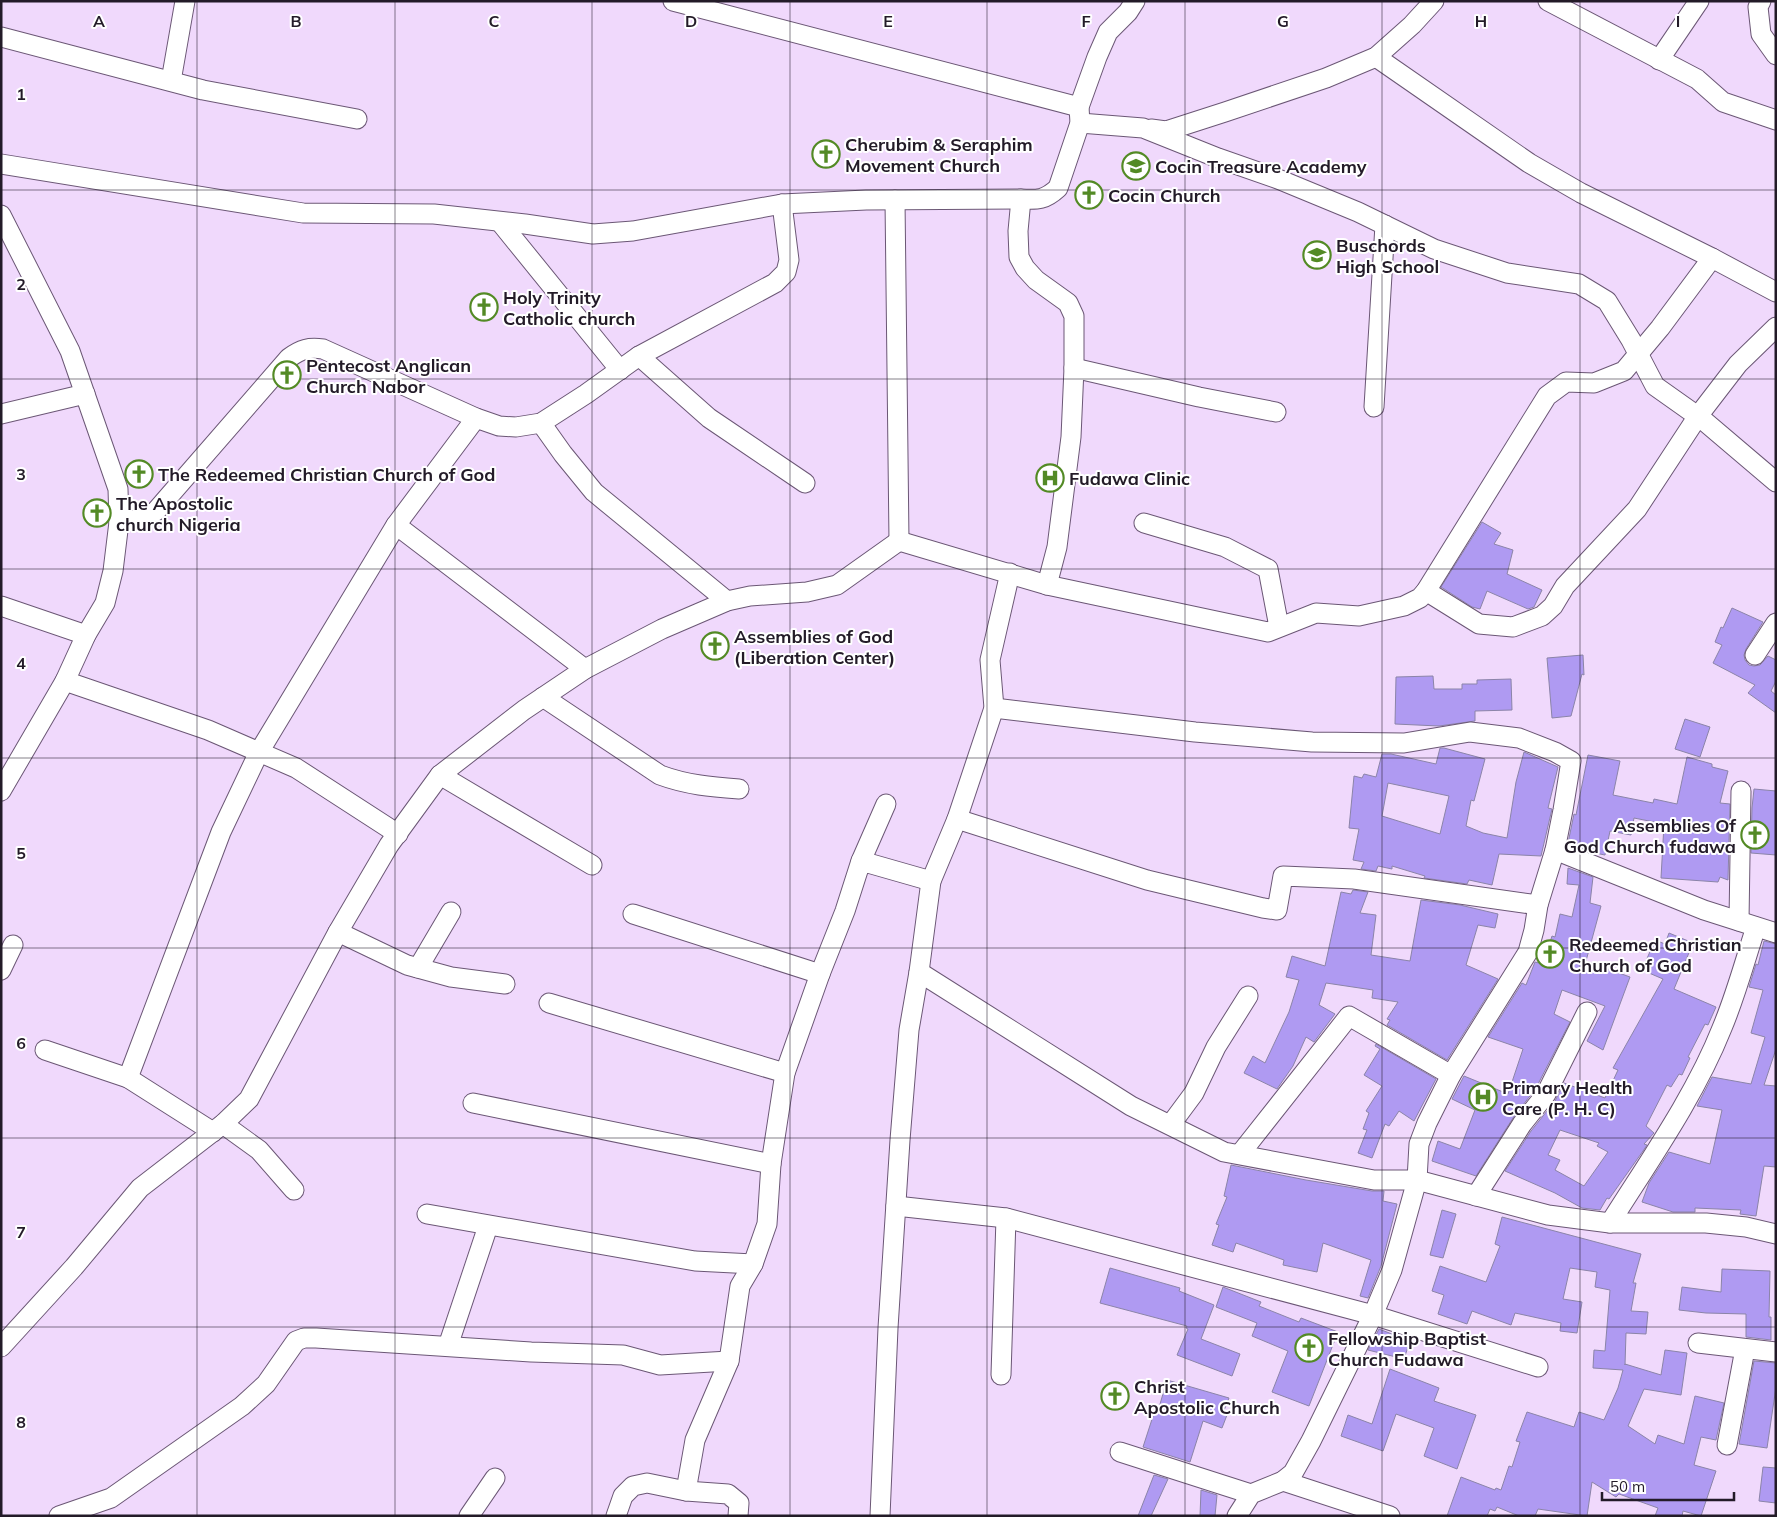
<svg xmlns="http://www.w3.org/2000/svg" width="1777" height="1517" viewBox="0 0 1777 1517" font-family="Mulish,sans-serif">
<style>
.building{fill:#af9af2;stroke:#8b84a8;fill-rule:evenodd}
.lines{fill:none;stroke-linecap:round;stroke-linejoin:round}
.minor-casing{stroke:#6b5775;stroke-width:21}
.minor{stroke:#fff;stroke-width:19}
.grid{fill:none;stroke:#231b28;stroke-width:1;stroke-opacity:0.55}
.labels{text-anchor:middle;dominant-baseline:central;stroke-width:4;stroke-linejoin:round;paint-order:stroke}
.poi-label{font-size:18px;font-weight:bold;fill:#231b28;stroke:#fff;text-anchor:start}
.grid-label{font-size:16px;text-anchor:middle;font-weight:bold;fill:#231b28;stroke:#fff;stroke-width:4;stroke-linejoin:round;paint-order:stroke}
</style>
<rect width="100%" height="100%" fill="#f0d9fc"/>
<g class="building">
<polygon points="1482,522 1501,533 1494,544 1513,550 1507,574 1542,590 1534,607 1528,609 1487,591 1480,609 1472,607 1441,587"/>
<polygon points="1732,608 1763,622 1746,649 1744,655 1745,660 1749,665 1754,666 1760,665 1768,656 1776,660 1776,681 1771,691 1776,695 1776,713 1748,693 1755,685 1713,663 1722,645 1715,642 1721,627 1723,628"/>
<polygon points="1583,655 1584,675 1582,674 1571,716 1552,718 1547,658"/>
<polygon points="1433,676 1434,689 1462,689 1462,684 1477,684 1477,680 1511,679 1512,710 1475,711 1475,721 1439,726 1395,724 1396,677"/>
<polygon points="1685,719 1710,727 1700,757 1675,749"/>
<path d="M1440,748H1444L1485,759L1474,801L1471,800L1466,826L1483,833L1507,838L1516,782L1524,752L1558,767L1548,808L1552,809L1541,856L1499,854L1492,885L1469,880L1467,884L1424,878L1425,876L1392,866V869L1378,866L1376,871L1361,869L1364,862L1353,860L1359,829L1349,828L1354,776L1362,778L1364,774L1376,777L1382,754H1391L1436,764ZM1388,783L1449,796L1440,834L1382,816Z"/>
<polygon points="1588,755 1620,761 1613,795 1653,803 1654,799 1677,804 1687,757 1712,764 1712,767 1728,771 1720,803 1730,804 1728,880 1720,877 1718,882 1661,878 1664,824 1634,818 1631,835 1610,831 1605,855 1595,853 1595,854 1568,843 1574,814 1576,815"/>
<polygon points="1754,789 1776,791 1776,855 1751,853 1752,808"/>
<polygon points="1568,868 1593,877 1590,903 1601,906 1586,961 1630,977 1603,1050 1587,1041 1605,1006 1562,990 1554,1014 1570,1022 1536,1088 1513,1118 1476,1176 1432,1161 1438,1141 1460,1149 1475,1110 1452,1099 1464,1076 1508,1094 1523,1049 1488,1037 1522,983 1526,985 1535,962 1543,964 1552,936 1555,937 1560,914 1572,917 1579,885 1567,884"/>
<polygon points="1353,890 1368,892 1360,913 1376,915 1371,955 1410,961 1421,900 1460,905 1498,914 1495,928 1478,925 1466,965 1498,979 1447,1060 1387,1025 1390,1020 1387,1019 1398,1002 1372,998 1373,990 1326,983 1319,1005 1335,1014 1314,1042 1306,1037 1293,1066 1277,1089 1244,1073 1253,1056 1265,1063 1289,1012 1299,980 1286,977 1292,956 1325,966 1341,892 1351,894"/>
<path d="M1669,933L1693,943L1674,989L1716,1007L1708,1025L1705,1024L1688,1057L1690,1058L1682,1075L1679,1074L1671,1087L1667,1085L1646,1126L1654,1133L1644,1144L1647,1145L1643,1151L1609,1199L1607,1198L1600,1210L1582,1208L1555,1193L1505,1171L1531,1131L1555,1101L1564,1083L1605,1098L1618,1070L1613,1068L1663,979L1642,970L1655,940L1665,944ZM1560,1130L1599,1143L1597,1146L1608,1152L1584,1186L1555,1170L1560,1160L1548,1155Z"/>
<polygon points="1764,941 1776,944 1776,1049 1764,1085 1776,1086 1776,1167 1764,1166 1756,1216 1740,1214 1741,1210 1695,1208 1695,1212 1673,1212 1642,1202 1649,1183 1669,1152 1710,1164 1722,1110 1697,1106 1712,1077 1751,1084 1765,1037 1751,1033 1763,990 1749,987 1756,964 1758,965"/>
<polygon points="1376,1044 1436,1079 1414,1121 1399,1111 1389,1126 1385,1124 1372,1158 1358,1153 1367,1130 1363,1129 1369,1113 1366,1111 1382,1086 1364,1075 1380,1049 1375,1046"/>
<polygon points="1231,1165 1306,1180 1372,1191 1384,1191 1383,1201 1397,1204 1381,1266 1368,1298 1360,1296 1371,1260 1323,1243 1317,1272 1283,1265 1284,1260 1236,1243 1233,1252 1212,1245 1219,1225 1216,1224 1227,1197 1224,1196"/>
<polygon points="1442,1210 1456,1214 1443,1258 1430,1255"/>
<polygon points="1502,1217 1641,1254 1633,1283 1636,1283 1631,1311 1648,1312 1646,1334 1626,1333 1625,1365 1625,1364 1661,1375 1665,1350 1687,1353 1681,1395 1644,1389 1628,1426 1655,1444 1658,1435 1684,1444 1695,1396 1724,1403 1716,1440 1701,1437 1694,1465 1716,1471 1701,1516 1683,1511 1682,1516 1655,1516 1658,1508 1619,1494 1616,1497 1592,1482 1587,1516 1538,1509 1535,1516 1519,1516 1497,1507 1495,1511 1490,1509 1487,1516 1447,1516 1461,1477 1495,1490 1496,1488 1501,1490 1509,1466 1512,1467 1520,1442 1516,1441 1527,1412 1574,1427 1579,1412 1604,1420 1618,1388 1623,1370 1593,1368 1594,1350 1605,1351 1610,1290 1595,1287 1597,1272 1570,1268 1563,1299 1582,1302 1577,1333 1560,1331 1561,1323 1515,1313 1511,1325 1472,1311 1467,1324 1438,1314 1444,1295 1432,1291 1440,1266 1486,1282 1500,1246 1495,1244"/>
<polygon points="1110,1268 1180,1288 1179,1291 1214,1305 1201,1339 1240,1354 1232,1376 1177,1355 1188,1329 1186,1328 1187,1326 1100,1303"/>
<polygon points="1722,1269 1770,1271 1769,1317 1771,1317 1771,1340 1746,1337 1746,1314 1706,1313 1679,1310 1682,1287 1721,1292"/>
<polygon points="1223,1287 1261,1302 1259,1306 1299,1322 1301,1318 1338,1332 1309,1406 1272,1392 1288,1351 1252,1336 1257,1323 1216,1307"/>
<polygon points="1379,1329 1410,1341 1404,1359 1368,1350"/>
<polygon points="1754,1361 1776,1363 1776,1387 1767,1448 1739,1444"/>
<polygon points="1390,1369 1439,1388 1434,1401 1476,1415 1457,1469 1424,1456 1434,1428 1396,1414 1383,1451 1341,1436 1348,1415 1372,1424"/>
<polygon points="1167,1380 1229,1398 1223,1413 1227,1415 1222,1428 1203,1421 1190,1462 1143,1447 1155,1410 1158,1411"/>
<polygon points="1763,1467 1776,1468 1776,1503 1759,1501"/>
<polygon points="1154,1475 1168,1479 1151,1516 1138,1516"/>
<polygon points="1201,1490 1217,1495 1215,1516 1200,1516"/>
</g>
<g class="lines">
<g class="minor-casing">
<g id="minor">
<polyline points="673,1 1079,107"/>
<polyline points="1548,1 1697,79 1723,102 1776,120"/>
<polyline points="1761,1 1758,7 1761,34 1776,55"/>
<polyline points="1,37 203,90 357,119"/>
<polyline points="1376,57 1529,163 1581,193 1712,258 1776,292"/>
<polyline points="1659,60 1699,1"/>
<polyline points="171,81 185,1"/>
<polyline points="1080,123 1143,128 1218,158 1278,179 1358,212 1434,249 1507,273 1579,284 1607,301 1631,340 1655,386 1703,420 1776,482"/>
<polyline points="1151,129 1166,131 1225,112 1326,78 1376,57 1412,25 1434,1"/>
<polyline points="1,164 303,213 434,214 525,224 593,234 633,231 782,204 866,200 1021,199"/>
<polyline points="895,200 899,541"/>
<polyline points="1,215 70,351 118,489 119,522 113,571 105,603 86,635 65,681 1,791"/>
<polyline points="500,222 620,370"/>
<polyline points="639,356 709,418 805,483"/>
<polyline points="1074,368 1199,397 1276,412"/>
<polyline points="1374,407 1385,225"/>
<polyline points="1,414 85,394"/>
<polyline points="541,423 563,454 594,492 727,601"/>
<path d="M119,522L143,519L156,511L289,358C301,349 309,347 323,349L476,418L499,426L516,427L541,423L586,394L639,356L775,283L786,272L789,260L782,204"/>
<polyline points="1144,523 1225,547 1268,569 1279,627"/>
<polyline points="396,525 585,669"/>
<polyline points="899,541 1047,585 1268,632 1316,613 1359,616 1404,606 1420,598 1426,591 1547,396 1566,382 1594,383 1624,371 1660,328 1712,258"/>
<path d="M1047,585L1057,547L1071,437L1074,368V316L1068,303L1036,280L1025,268L1019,257L1018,231L1021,199C1038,200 1045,200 1058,188L1080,123L1079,107L1097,57L1108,32L1128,12L1135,1"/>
<polyline points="1426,591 1479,624 1513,627 1542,616 1553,606 1565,586 1637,509 1698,416 1738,364 1776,327"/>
<polyline points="1,606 86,635"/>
<polyline points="1755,655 1776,623"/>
<polyline points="65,681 208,730 296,768 398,834"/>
<path d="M543,697L660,775C687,785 712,787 739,789"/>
<polyline points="994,708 1195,732 1312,742 1404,743 1470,732 1519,738 1555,752 1571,761 1563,810 1555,850 1538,905 1534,930 1528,952 1451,1075 1427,1123 1419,1144 1417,1180 1392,1270 1373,1315 1311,1441 1293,1473 1283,1481 1251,1494 1237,1516"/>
<polyline points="440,775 592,865"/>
<polyline points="957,819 1147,880 1263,908 1277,910 1283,876 1354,879 1538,905"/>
<polyline points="1555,850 1704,910 1776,933"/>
<polyline points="861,861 886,804"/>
<polyline points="633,914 820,974"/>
<polyline points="1739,921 1741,791"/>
<polyline points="338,932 407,965 451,977 505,984"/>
<polyline points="418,968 451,912"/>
<polyline points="1,970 13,945"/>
<polyline points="919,972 1131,1106 1224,1152 1374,1180 1417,1180 1548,1215 1610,1223 1706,1223 1746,1227 1776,1234"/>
<polyline points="549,1003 785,1073"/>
<polyline points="45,1050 128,1078 213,1132"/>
<polyline points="128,1078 221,832 259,752 396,525 476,418"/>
<polyline points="473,1103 771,1164"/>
<polyline points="223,1124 259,1150 294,1190"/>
<polyline points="1171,1124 1194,1093 1216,1047 1248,996"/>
<polyline points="1240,1154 1349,1016 1451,1075"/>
<polyline points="1476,1196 1522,1124 1546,1094 1587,1012"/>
<polyline points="896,1206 1006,1218 1373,1315 1538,1367"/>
<polyline points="427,1214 695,1261 753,1264"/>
<path d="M1610,1223C1649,1161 1695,1096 1722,1028C1736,995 1745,960 1756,927"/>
<polyline points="1698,1343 1776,1352"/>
<polyline points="448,1346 488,1226"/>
<polyline points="1,1347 74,1267 140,1188 223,1124 249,1099 338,932 389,845 440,775 524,710 585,669 662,629 727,601 750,596 807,592 837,585 899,541"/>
<polyline points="1001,1375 1006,1218"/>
<polyline points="1727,1445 1745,1349"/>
<polyline points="1120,1452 1251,1494"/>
<polyline points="1283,1481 1390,1516"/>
<polyline points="686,1491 695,1440 729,1361 740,1286 753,1264 767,1224 771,1164 785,1073 820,974 845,911 861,861 931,881"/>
<polyline points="59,1516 111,1498 242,1406 266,1384 296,1341 304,1338 316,1338 531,1352 623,1355 660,1365 729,1361"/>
<polyline points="469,1516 495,1478"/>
<polyline points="616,1516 623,1496 633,1486 647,1483 686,1491 728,1494 739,1503 738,1516"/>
<polyline points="880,1516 888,1328 900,1140 909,1030 919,972 931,881 957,819 994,708 990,660 1010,573"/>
</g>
</g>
<use href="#minor" class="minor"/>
</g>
<path class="grid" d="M197,1V1516M395,1V1516M592,1V1516M790,1V1516M987,1V1516M1185,1V1516M1382,1V1516M1580,1V1516M1,190H1776M1,379H1776M1,569H1776M1,758H1776M1,948H1776M1,1138H1776M1,1327H1776"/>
<defs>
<g id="church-ring" transform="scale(1.4375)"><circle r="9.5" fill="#fff" stroke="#538a25" stroke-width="1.5"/><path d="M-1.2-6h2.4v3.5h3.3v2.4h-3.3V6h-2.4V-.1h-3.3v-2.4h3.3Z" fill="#538a25"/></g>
<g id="school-ring" transform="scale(1.4375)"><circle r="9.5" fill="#fff" stroke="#538a25" stroke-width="1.5"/><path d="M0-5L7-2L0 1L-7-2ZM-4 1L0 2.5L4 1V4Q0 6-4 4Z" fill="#538a25"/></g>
<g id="hospital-ring" transform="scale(1.4375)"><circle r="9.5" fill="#fff" stroke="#538a25" stroke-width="1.5"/><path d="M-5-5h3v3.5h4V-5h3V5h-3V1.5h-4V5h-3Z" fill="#538a25"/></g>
</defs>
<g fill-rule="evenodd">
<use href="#church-ring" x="826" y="154"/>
<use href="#school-ring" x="1136" y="166"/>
<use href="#church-ring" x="1089" y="195"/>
<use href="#school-ring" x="1317" y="255"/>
<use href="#church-ring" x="484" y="307"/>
<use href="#church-ring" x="287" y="375"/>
<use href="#church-ring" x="139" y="474"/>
<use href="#hospital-ring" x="1050" y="478"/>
<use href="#church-ring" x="97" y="513"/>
<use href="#church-ring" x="715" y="646"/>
<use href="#church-ring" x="1755" y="835"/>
<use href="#church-ring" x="1550" y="954"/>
<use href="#hospital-ring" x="1483" y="1097"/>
<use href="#church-ring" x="1309" y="1348"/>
<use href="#church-ring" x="1115" y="1396"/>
</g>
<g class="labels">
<g class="poi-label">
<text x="845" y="144">Cherubim &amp; Seraphim<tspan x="845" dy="21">Movement Church</tspan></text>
<text x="1155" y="166">Cocin Treasure Academy</text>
<text x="1108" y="195">Cocin Church</text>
<text x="1336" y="245">Buschords<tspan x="1336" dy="21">High School</tspan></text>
<text x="503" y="297">Holy Trinity<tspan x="503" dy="21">Catholic church</tspan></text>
<text x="306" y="365">Pentecost Anglican<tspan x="306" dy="21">Church Nabor</tspan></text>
<text x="158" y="474">The Redeemed Christian Church of God</text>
<text x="1069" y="478">Fudawa Clinic</text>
<text x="116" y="503">The Apostolic<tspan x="116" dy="21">church Nigeria</tspan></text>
<text x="734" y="636">Assemblies of God<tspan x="734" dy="21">(Liberation Center)</tspan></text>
<text x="1736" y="825" text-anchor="end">Assemblies Of<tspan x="1736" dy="21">God Church fudawa</tspan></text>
<text x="1569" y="944">Redeemed Christian<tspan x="1569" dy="21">Church of God</tspan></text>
<text x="1502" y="1087">Primary Health<tspan x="1502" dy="21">Care (P. H. C)</tspan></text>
<text x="1328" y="1338">Fellowship Baptist<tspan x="1328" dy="21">Church Fudawa</tspan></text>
<text x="1134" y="1386">Christ<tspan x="1134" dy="21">Apostolic Church</tspan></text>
</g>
</g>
<g class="grid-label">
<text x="99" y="27">A</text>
<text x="296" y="27">B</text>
<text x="494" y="27">C</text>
<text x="691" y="27">D</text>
<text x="888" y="27">E</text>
<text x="1086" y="27">F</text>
<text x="1283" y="27">G</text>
<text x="1481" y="27">H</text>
<text x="1678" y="27">I</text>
<text x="21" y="100">1</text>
<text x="21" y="290">2</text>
<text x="21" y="480">3</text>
<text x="21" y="669">4</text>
<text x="21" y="859">5</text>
<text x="21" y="1049">6</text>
<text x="21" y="1238">7</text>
<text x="21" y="1428">8</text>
</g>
<rect width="1777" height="1517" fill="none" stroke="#231b28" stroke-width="5"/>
<path d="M1602 1492v8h132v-8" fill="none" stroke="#231b28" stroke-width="2.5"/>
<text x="1610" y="1492" font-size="15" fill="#231b28" stroke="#ffffff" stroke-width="4" paint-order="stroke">50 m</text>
</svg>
